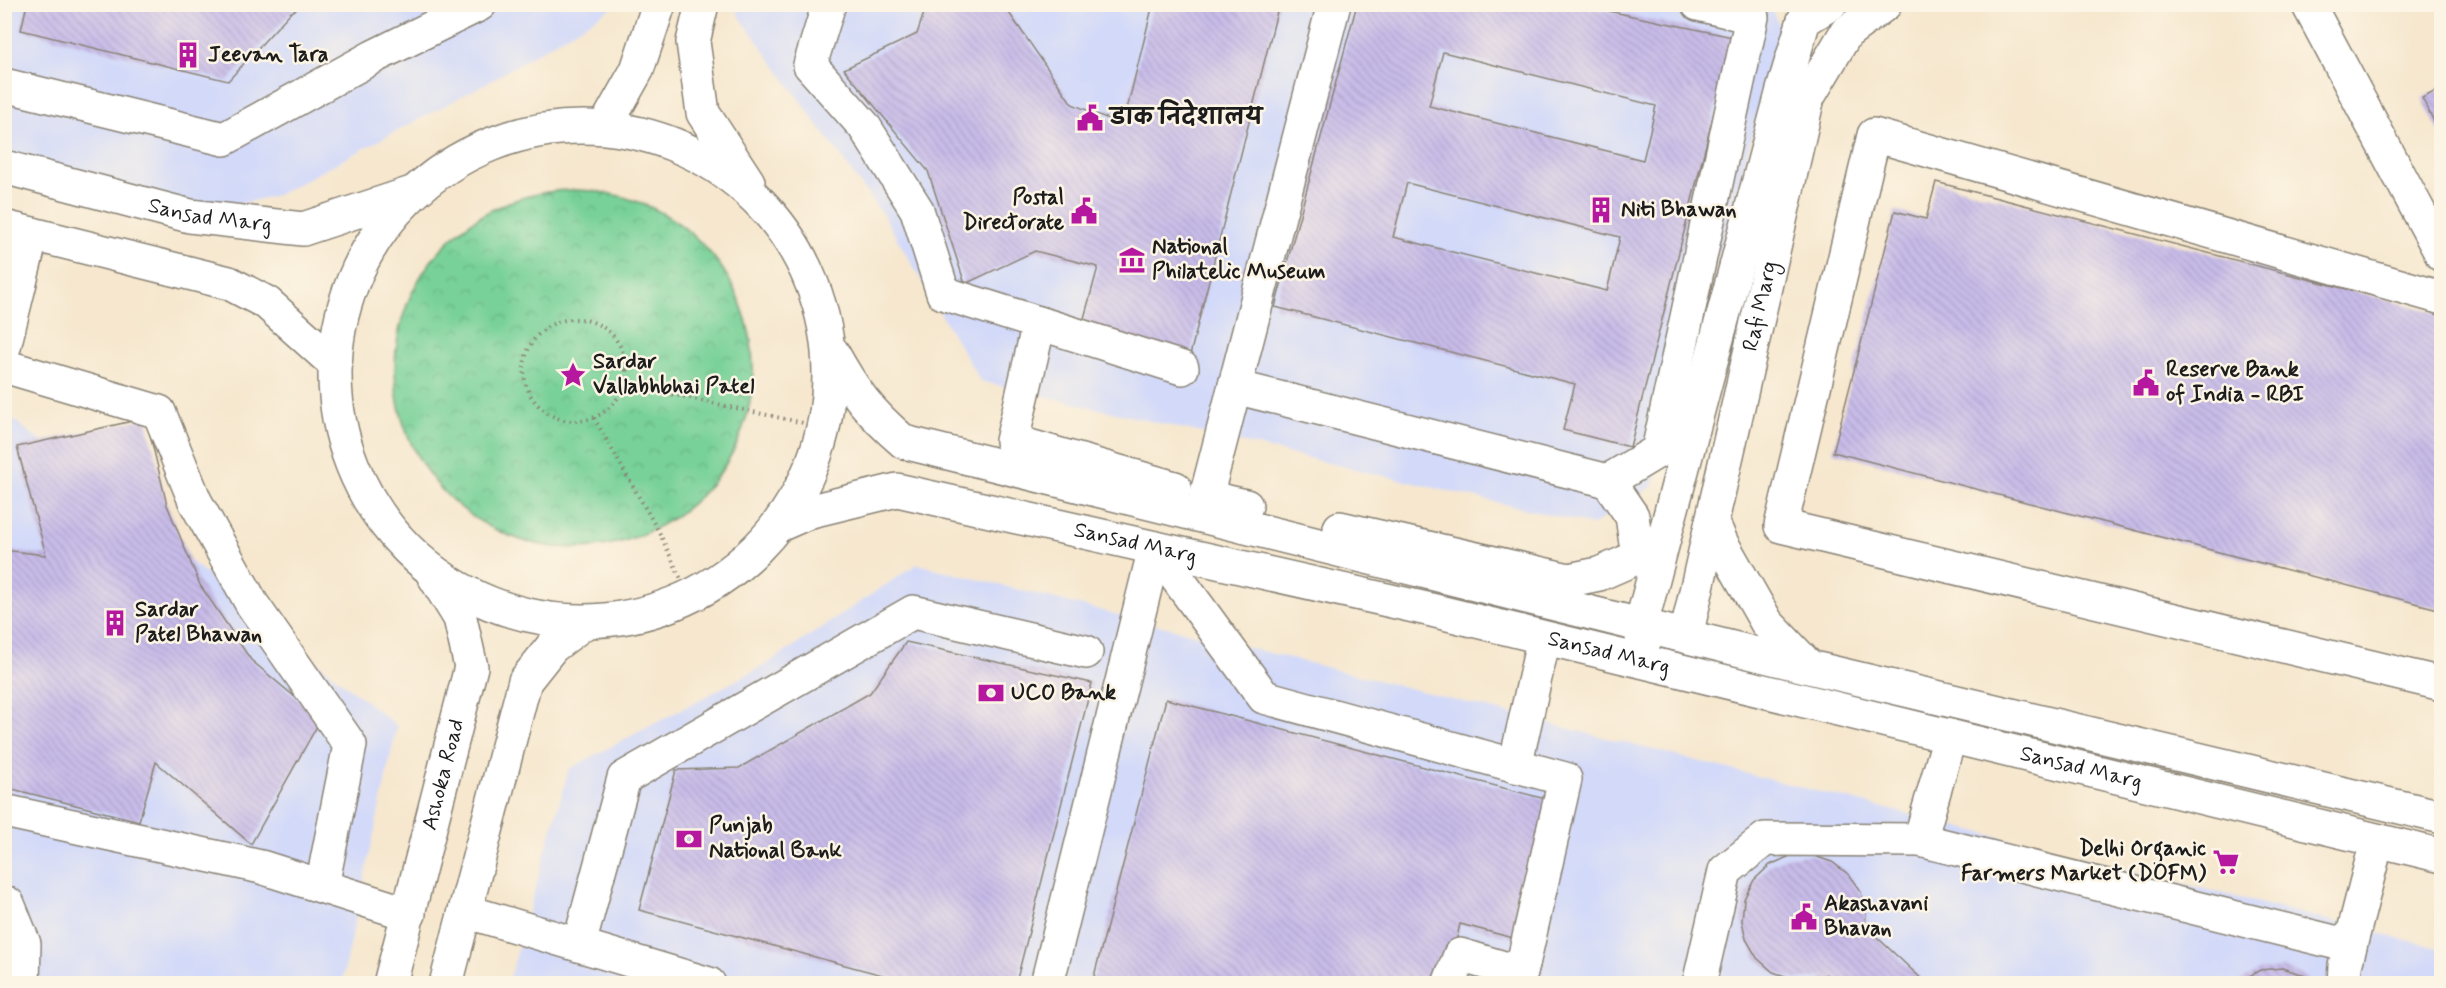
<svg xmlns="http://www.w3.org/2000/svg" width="2446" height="988" viewBox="0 0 2446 988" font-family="Mynerve,'Playpen Sans Deva',sans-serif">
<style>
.built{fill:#d2d9f9}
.park{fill:url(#park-crowns);stroke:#4a765a;stroke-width:1.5}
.building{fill:url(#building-back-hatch);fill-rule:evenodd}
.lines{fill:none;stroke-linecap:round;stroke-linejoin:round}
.minor-casing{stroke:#898275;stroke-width:36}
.major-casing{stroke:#898275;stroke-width:36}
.path{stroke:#898275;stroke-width:4;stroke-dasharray:1.5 4.5;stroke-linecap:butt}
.minor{stroke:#fff;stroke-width:33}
.major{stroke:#fff;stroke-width:33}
.labels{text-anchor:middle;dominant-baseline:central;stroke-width:5;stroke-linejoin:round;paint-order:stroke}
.poi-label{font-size:22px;font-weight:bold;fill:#1c1c1c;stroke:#fcf5e5;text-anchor:start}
.street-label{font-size:22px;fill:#1c1c1c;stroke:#fcf5e5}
</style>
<defs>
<pattern id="park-crowns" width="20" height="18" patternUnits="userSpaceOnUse" patternTransform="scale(1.5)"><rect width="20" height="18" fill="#78d198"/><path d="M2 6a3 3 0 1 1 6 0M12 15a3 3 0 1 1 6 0" fill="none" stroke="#67b382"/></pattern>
<pattern id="building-back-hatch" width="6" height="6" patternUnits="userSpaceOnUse" patternTransform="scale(1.5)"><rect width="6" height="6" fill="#c8bce9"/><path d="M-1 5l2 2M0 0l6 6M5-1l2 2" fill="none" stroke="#aba1c7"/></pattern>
</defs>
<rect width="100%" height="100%" fill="#fcf5e5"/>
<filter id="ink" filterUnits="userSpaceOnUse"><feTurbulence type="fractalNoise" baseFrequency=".0167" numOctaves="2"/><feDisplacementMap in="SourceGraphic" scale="12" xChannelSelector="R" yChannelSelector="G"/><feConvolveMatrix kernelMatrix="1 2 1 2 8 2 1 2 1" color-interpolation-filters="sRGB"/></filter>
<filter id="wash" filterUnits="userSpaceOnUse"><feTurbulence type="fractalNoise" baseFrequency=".008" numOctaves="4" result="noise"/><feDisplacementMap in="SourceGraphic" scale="24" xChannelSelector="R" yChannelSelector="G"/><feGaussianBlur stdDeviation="1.35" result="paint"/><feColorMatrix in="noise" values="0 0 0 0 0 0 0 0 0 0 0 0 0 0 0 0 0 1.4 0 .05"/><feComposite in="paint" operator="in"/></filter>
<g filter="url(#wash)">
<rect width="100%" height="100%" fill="#f6e7ce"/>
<g class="built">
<polygon points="739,4 1768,4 1782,30 1653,486 1593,525 980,381 885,218 737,13"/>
<polygon points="5,5 617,5 487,83 277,195 194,215 5,169"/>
<polygon points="4,412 397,726 342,983 5,983"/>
<polygon points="917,564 2442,949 2441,984 508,984 569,769 767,664"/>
</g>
<circle class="park" cx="574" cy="369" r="179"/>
<g id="blocks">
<g class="building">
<polygon points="27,4 305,4 290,13 228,81 21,30"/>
<polygon points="927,4 1003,4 1072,104 1123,125 1153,4 1279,4 1188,363 1080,333 1098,267 1035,251 965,284 928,171 844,69 917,34"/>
<path d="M1357,4H1575L1733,37L1630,447L1563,430L1575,384L1275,307ZM1443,52L1656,106L1643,160L1429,106ZM1407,183L1620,237L1607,291L1393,237Z"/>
<polygon points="2442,88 2442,137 2422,98"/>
<polygon points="1936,182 2442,314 2442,610 1833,452 1895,211 1926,219"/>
<polygon points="146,418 167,505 200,585 251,660 321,719 251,844 156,762 139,821 4,787 4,550 46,555 17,447"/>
<polygon points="906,642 1092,683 1017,979 1006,984 916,984 639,910 676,770 739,768 870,693"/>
<polygon points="1166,699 1553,801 1517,939 1460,924 1455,947 1439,984 1092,984"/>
<polygon points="1811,855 1832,862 1848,874 1861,892 1866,913 1865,926 1927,984 1818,984 1825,975 1815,979 1794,979 1773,972 1757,958 1746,939 1742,921 1744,899 1754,880 1770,865 1790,856"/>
<polygon points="2282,968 2303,975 2314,984 2235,984 2260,970"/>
</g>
</g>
</g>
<g filter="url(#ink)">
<use href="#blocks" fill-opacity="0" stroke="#898275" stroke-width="1.5"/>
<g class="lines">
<g class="minor-casing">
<g id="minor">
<polyline points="829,4 810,65 864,126 917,210 943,293 1182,368"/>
<polyline points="2308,4 2442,255"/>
<polyline points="4,85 224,139 373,57 480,4"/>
<polyline points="2442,298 1874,135 1781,526 2442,684"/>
<polyline points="1039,323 1012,441 1175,488"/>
<polyline points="4,347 32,234"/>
<path d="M832,352C854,392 869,412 904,442L1809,667L2442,817"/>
<polyline points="4,366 159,412 195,501 252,604 350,745 322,886"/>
<polyline points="1235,387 1608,481 1632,516 1638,557 1599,574 1569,580 1340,528"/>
<polyline points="1608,481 1658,451 1752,17 1698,4"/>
<polyline points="1246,506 1206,497 1334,4"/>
<polyline points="1712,521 1722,544 1767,623 1809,667"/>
<path id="s1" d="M777,526L811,511L897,490L1427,609L2442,856"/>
<polyline points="1155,548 1264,697 1565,779 1521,973 1460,955 1449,984"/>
<path id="s2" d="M1686,636L1808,97L1846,33L1885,4"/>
<polyline points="1643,647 1641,625 1783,90 1804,20 1830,4"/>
<polyline points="1515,766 1544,638"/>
<polyline points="4,811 261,867 409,914"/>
<polyline points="1920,840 1950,736"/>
<polyline points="4,902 8,904 24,944 23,984"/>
<polyline points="465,911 709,984"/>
<polyline points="579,945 624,778 913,612 1086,652"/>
<polyline points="1047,984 1155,548"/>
<polyline points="1699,984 1725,871 1765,839 1920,840 2350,946"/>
<polyline points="2344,984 2345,966 2377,841"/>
</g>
</g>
<g class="major-casing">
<g id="major">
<polyline points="702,4 693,42 703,113 748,182"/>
<polyline points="605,127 637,70 659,4"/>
<circle cx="582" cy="374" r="247"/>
<path id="s3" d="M4,167L190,216L303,229L412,193"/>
<polyline points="4,227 229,283 267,303 334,363"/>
<path id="s4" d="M390,984L471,667L460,618L433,574"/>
<polyline points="446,984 525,681 552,647 585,622"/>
</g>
</g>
<g class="path">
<circle cx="575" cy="370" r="51"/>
<polyline points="625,384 822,427"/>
<polyline points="594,418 659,532 689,596"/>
</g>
<use href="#minor" class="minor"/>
<use href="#major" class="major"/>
</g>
</g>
<defs>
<g id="building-bare" transform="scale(2.07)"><path d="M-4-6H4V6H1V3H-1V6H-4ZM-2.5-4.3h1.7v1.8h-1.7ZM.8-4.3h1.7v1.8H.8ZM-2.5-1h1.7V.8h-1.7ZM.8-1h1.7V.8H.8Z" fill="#b5179e" stroke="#fcf5e5" stroke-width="2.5" paint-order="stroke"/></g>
<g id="civic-bare" transform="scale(2.07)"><path d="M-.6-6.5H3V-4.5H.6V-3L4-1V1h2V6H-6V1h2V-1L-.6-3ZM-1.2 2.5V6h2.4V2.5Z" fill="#b5179e" stroke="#fcf5e5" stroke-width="2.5" paint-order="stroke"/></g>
<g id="museum-bare" transform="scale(2.07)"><path d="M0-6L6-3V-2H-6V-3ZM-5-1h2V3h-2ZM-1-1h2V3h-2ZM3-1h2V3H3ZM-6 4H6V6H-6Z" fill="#b5179e" stroke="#fcf5e5" stroke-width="2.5" paint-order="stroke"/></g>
<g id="sight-bare" transform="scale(2.07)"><path d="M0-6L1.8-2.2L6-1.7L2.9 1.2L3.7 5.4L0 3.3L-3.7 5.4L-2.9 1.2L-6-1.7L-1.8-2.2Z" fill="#b5179e" stroke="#fcf5e5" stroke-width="2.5" paint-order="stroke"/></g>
<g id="bank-bare" transform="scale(2.07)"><path d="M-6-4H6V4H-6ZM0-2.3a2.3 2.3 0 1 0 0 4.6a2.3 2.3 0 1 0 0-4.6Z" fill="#b5179e" stroke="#fcf5e5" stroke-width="2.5" paint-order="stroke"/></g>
<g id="supermarket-bare" transform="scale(2.07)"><path d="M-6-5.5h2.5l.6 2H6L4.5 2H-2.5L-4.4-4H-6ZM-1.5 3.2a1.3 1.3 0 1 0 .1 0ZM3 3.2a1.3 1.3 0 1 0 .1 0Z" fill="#b5179e" stroke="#fcf5e5" stroke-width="2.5" paint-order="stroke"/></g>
</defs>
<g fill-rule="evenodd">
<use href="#building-bare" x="188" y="55"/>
<use href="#civic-bare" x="1090" y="118"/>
<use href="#building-bare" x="1601" y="210"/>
<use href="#civic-bare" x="1084" y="211"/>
<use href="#museum-bare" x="1132" y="260"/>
<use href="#sight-bare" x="573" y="375"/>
<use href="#civic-bare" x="2146" y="383"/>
<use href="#building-bare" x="115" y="623"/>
<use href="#bank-bare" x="991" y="693"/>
<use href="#bank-bare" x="689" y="839"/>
<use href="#supermarket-bare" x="2226" y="862"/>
<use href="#civic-bare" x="1804" y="917"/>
</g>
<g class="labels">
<g class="poi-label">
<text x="208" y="55">Jeevan Tara</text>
<text x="1110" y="118">डाक निदेशालय</text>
<text x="1064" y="198" text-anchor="end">Postal<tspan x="1064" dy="25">Directorate</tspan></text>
<text x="1621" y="210">Niti Bhawan</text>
<text x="1152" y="247">National<tspan x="1152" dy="25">Philatelic Museum</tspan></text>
<text x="593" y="362">Sardar<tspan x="593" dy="25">Vallabhbhai Patel</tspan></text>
<text x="2166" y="370">Reserve Bank<tspan x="2166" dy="25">of India - RBI</tspan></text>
<text x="135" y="610">Sardar<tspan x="135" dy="25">Patel Bhawan</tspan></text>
<text x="1011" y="693">UCO Bank</text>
<text x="709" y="826">Punjab<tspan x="709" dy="25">National Bank</tspan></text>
<text x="2206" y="849" text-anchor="end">Delhi Organic<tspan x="2206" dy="25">Farmers Market (DOFM)</tspan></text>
<text x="1824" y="904">Akashavani<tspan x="1824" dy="25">Bhavan</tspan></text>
</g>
<g class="street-label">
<text stroke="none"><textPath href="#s3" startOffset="212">Sansad Marg</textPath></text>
<text stroke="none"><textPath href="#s2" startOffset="338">Rafi Marg</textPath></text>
<text stroke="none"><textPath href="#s1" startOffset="370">Sansad Marg</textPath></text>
<text stroke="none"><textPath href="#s1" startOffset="856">Sansad Marg</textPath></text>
<text stroke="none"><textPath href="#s1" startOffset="1342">Sansad Marg</textPath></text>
<text stroke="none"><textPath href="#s4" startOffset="216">Ashoka Road</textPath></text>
</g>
</g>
<rect width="2446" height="988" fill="none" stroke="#fcf5e5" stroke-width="24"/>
</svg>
